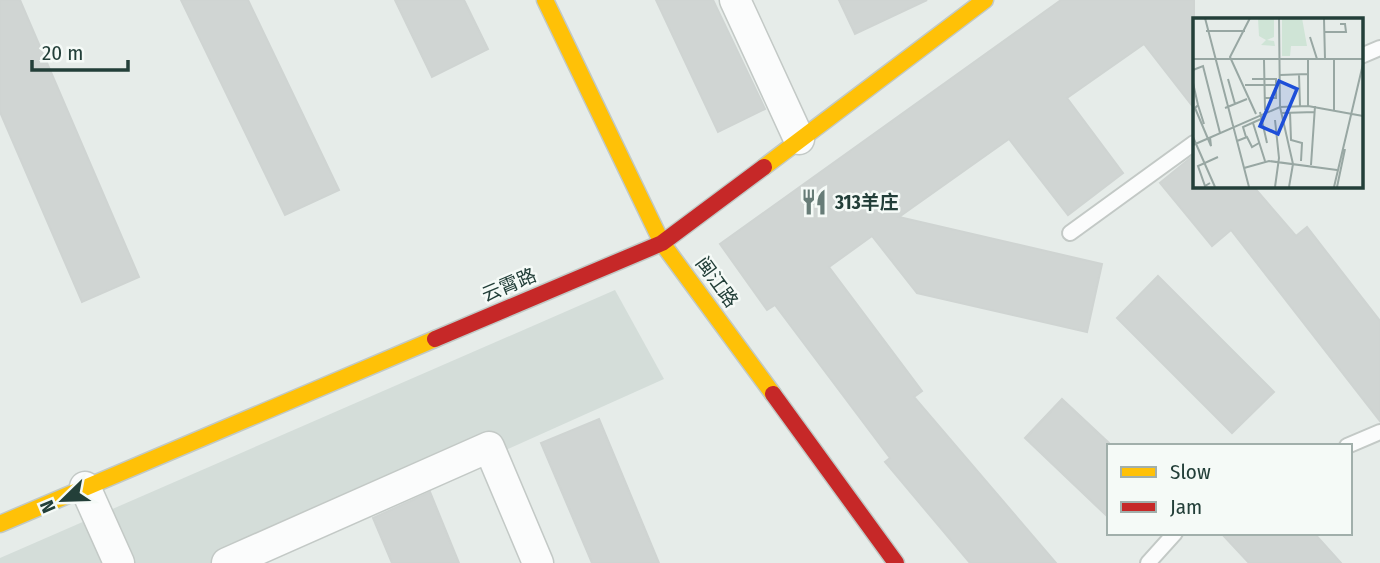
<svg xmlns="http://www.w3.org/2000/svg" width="1380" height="563" viewBox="0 0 1380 563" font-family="'Fira Sans Condensed','Noto Sans SC',sans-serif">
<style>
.built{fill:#d4ddd9}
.building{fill:#d0d5d3;stroke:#cfd4d2;stroke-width:2}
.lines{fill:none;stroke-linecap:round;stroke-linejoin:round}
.lane-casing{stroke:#c3c9c6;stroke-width:18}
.street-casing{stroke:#c3c9c6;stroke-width:33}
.slow-casing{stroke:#c1c9c6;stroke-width:19}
.jam-casing{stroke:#c1c9c6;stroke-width:19}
.lane{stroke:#fbfcfc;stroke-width:14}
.street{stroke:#fbfcfc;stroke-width:30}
.slow{stroke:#ffc107;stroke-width:16}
.jam{stroke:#c62828;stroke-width:16}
.labels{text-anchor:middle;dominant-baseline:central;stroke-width:5;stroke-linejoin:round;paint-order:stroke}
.poi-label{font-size:19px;font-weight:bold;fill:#233f39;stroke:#f5faf7;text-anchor:start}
.street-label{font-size:19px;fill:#233f39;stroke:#f5faf7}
.inset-road{fill:none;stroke:#98a7a3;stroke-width:2}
.view{fill:#1d4ed8;fill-opacity:0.15;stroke:#1d4ed8;stroke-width:3.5}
.inset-edge{fill:none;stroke:#233f39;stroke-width:3.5}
</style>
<rect width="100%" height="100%" fill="#e6ece9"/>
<polygon class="built" points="615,290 664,379 254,563 0,563 0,558"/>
<g class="building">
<polygon points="0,0 20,0 139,277 82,302 0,112"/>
<polygon points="181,0 248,0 339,190 285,215"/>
<polygon points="395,0 464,0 488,49 432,77"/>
<polygon points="656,0 713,0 765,109 718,132"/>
<polygon points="839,0 927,0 855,34"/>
<polygon points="1061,0 1194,0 1194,108 1144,44 1067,98 1123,173 1068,215 1009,139 899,217 1102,264 1087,332 917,293 872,236 829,267 922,391 914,397 1056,563 970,563 885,462 890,458 775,305 767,310 720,244"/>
<polygon points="1194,155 1194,186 1253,186 1296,236 1307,227 1380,321 1380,421 1231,230 1212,246 1160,183"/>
<polygon points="1158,276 1274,392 1232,433 1117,318"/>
<polygon points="1062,399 1109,443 1109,518 1025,438"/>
<polygon points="599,419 659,563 592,563 541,443"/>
<polygon points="430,492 459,563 392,563 373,518"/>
<polygon points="1221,533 1314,533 1341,563 1249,563"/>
</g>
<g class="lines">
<g class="lane-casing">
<g id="lane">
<polyline points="1361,56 1380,48"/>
<polyline points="1070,233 1194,143"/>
<polyline points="1347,446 1380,432"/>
<polyline points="1148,563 1175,533"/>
</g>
</g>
<g class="street-casing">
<g id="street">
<polyline points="735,0 799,139"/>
<polyline points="85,487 119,563"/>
<polyline points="227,563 489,447 538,563"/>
</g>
</g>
<g class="slow-casing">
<g id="slow">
<polyline points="545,0 662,243 773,394"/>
<polyline points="764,167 985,0"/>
<polyline points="0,524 435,339"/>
</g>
</g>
<g class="jam-casing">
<g id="jam">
<polyline points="435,339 662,243 764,167"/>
<polyline points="773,394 896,563"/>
</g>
</g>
<use href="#lane" class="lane"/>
<use href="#street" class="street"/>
<use href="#slow" class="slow"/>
<use href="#jam" class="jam"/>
</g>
<defs>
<g id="restaurant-bare" transform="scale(2.1)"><path d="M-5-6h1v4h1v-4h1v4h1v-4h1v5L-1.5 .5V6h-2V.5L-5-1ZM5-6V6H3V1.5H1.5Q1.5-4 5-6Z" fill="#677c77" stroke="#f5faf7" stroke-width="2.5" paint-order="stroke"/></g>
</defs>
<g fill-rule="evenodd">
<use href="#restaurant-bare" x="814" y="202"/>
</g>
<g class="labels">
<g class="poi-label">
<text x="835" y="202">313羊庄</text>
</g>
<g class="street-label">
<text transform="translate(717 282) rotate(54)">闽江路</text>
<text transform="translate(509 285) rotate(-23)">云霄路</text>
</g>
</g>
<g transform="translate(1193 18)">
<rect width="170" height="170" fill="#e6ece9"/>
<path d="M65,0H81V19L74,22L81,23L82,28L68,27L73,22L66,18ZM89,0H109L114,28H98L97,38H89Z" fill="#cfe4d6"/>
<path class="inset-road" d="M12,0L56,169M57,0L37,39L63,96M86,0L87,89L100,146L96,169M131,1L132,41M13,13H52M131,14H153L152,6H147M117,19L124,41M0,41H170M115,41V88M71,42L72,92M0,52L10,48L27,115M87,57L115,56M106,57L107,88M35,61L42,86M59,61H83V80H72M0,65L5,87M52,67H85M2,90L18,128L17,119M2,90L5,87L11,106M32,90L54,81M141,92V42M67,94L74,125M97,94L98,122L109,125L108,143M89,95L122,94M82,102L86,140L82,169M60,105L72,143M0,119L22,169M53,119L50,109L68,101M44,123L54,119L59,129L66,125M0,127L87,89L115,88L170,98M118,147L122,88M51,150L76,143L144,152M17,165L12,168L5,148L25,139M141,169L170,46M144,169L152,131"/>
<path class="view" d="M86,63L104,71L85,116L67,108Z"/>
<rect width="170" height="170" class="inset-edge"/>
</g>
<rect x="1107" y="444" width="245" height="91" fill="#f5faf7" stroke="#a1afab" stroke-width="2"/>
<rect x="1121" y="467" width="35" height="10" fill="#ffc107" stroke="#a1afab" stroke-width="2"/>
<text x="1170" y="479" font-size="21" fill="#233f39">Slow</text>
<rect x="1121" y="502" width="35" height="10" fill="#c62828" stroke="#a1afab" stroke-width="2"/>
<text x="1170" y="514" font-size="21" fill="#233f39">Jam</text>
<g transform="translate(63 500) rotate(247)" stroke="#f5faf7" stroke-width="5" paint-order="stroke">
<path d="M0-5L12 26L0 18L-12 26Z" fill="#233f39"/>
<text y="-10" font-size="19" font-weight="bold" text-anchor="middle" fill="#233f39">N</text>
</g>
<path d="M32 60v10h96v-10" fill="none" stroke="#233f39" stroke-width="3.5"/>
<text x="42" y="60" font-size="21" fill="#233f39" stroke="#f5faf7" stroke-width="5" paint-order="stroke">20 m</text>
</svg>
